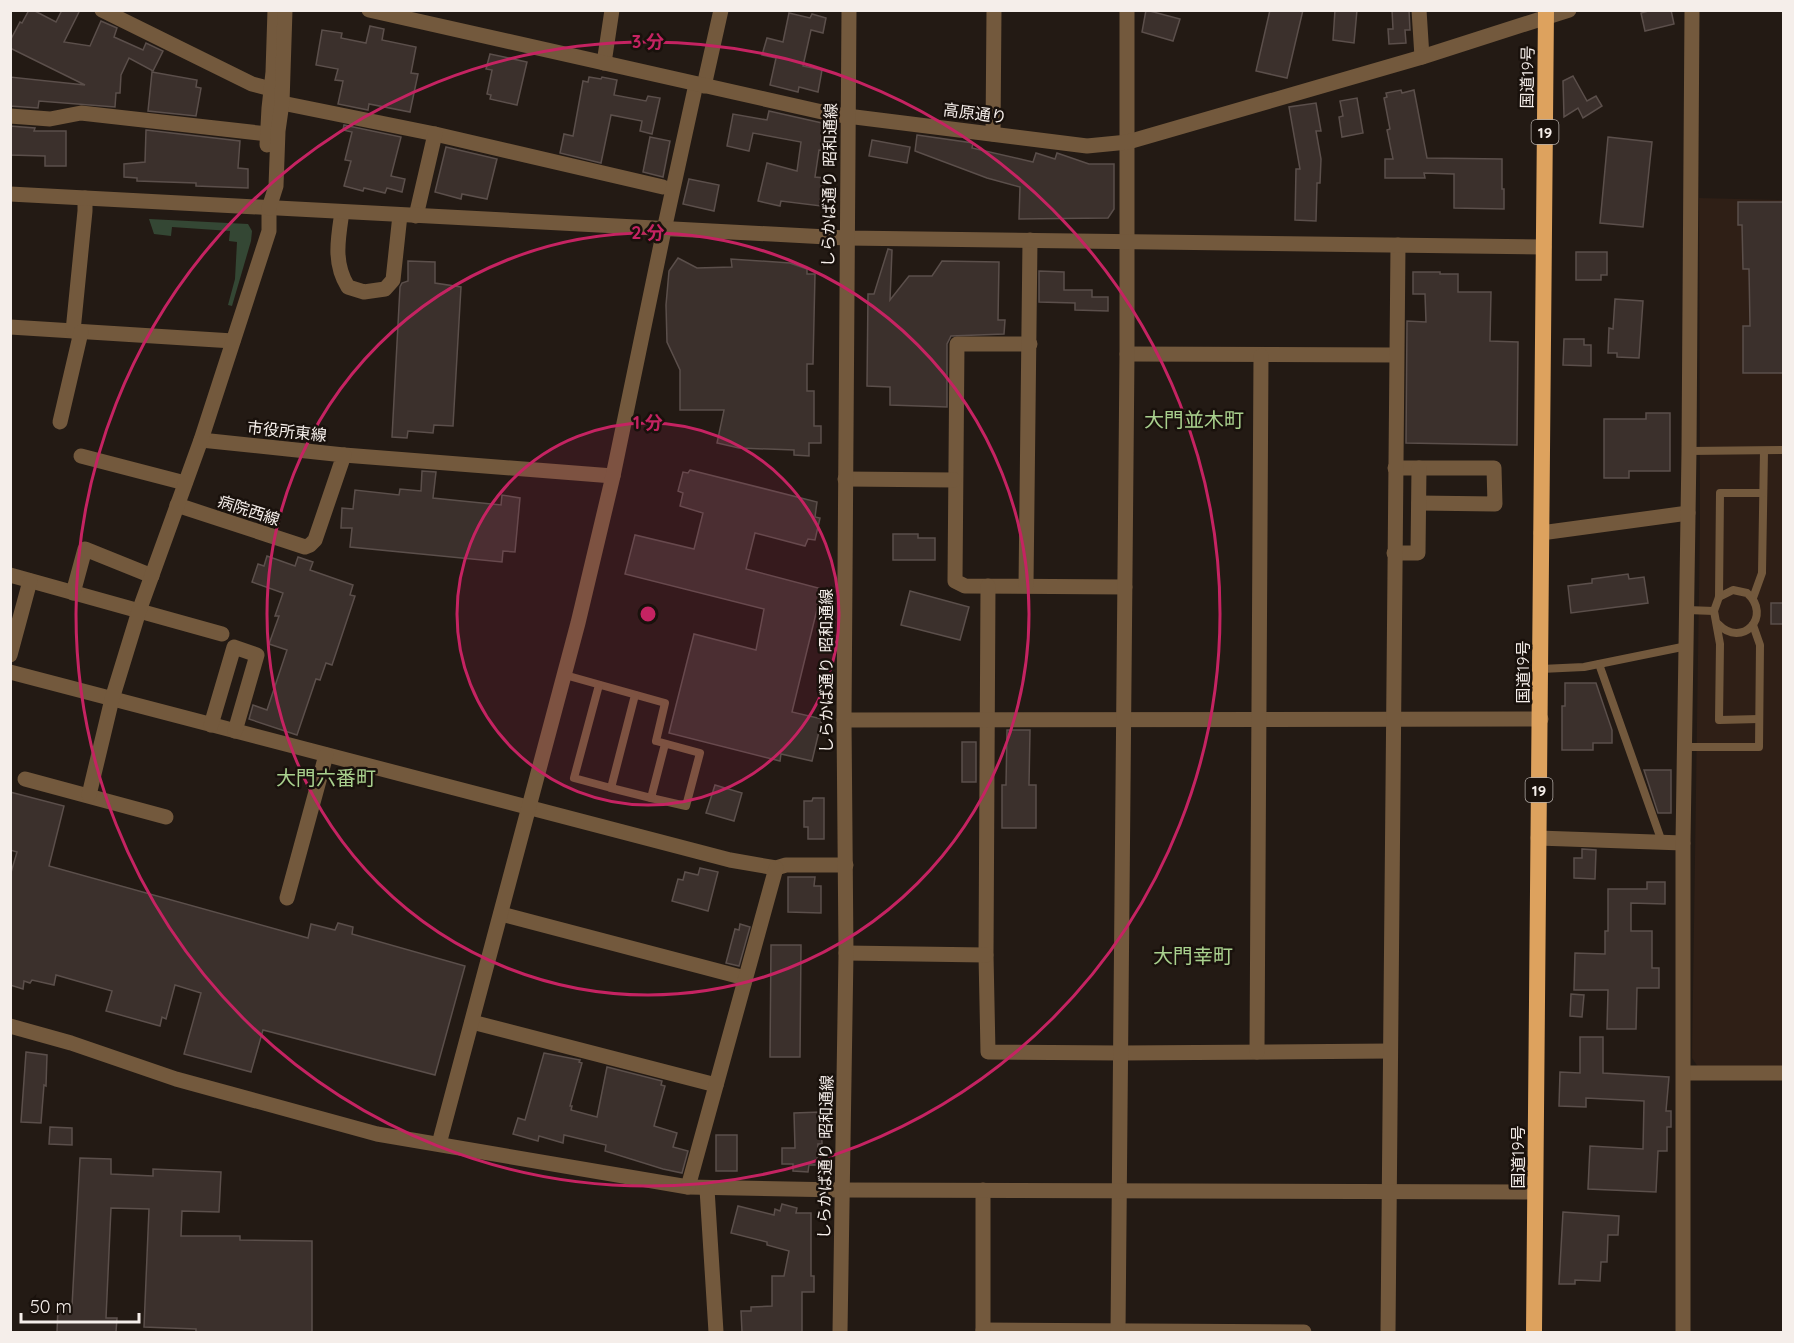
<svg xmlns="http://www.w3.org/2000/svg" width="1794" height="1343" viewBox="0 0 1794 1343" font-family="Quicksand,'Noto Sans JP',sans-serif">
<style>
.education{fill:#2f1f16}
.green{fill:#344734}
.building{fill:#3b302c;stroke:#5b4f4b;stroke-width:1.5}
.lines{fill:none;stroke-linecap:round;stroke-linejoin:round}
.service{stroke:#73593d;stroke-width:8}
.minor{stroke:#73593d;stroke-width:15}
.tertiary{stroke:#73593d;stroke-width:15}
.trunk{stroke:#dda25e;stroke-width:16}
.ring{fill:none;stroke:#c52362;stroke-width:3}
.labels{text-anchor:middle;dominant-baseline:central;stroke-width:5;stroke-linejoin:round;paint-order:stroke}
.shield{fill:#19110c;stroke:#b3aca7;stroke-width:1.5}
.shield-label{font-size:15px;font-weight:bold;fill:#f5eeea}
.street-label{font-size:16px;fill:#f5eeea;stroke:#19110c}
.quarter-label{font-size:20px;fill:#a9d18e;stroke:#19110c}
.centre{fill:#c52362;stroke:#19110c;stroke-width:3}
.ring-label{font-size:18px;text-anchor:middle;font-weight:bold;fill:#c52362;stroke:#19110c;stroke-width:5;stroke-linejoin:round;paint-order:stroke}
</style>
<rect width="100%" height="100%" fill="#231a14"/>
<polygon class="education" points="1699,198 1783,200 1783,1066 1698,1067 1692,1058 1700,522"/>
<polygon class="green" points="149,219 248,224 252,231 251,241 232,306 228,305 235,279 237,242 229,241 230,231 172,227 171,236 154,234"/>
<g class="building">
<polygon points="29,10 33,10 56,22 62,10 80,10 64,42 90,46 101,21 117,28 114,37 143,50 146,43 163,51 153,71 129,58 121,75 120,93 116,93 115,107 39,101 38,108 10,106 10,77 85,85 10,48 10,41 20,22 22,23"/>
<polygon points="1146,10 1180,19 1173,41 1142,32"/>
<polygon points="1270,10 1303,10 1287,78 1256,71"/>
<polygon points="1335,10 1357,10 1354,43 1333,40"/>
<polygon points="1392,10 1409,10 1410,30 1405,30 1406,43 1389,44 1388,29 1393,29"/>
<polygon points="1652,10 1671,10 1674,24 1645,31 1641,13"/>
<polygon points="789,13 810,18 812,14 826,18 823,33 811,30 803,66 822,70 818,92 799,87 798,92 770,85 776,58 762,55 767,38 783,42"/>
<polygon points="370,26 384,29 382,40 416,47 411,73 418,74 410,112 369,104 368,110 338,104 343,81 335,80 338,69 316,65 322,30 342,33 341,38 366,43"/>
<polygon points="490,54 527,62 517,105 490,99 491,95 487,94 492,70 486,69"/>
<polygon points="152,72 197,80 196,87 201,88 196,116 148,111"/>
<polygon points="1573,76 1587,101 1596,96 1602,106 1583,118 1578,108 1564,117 1563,81"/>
<polygon points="589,77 601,79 602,77 617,80 614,95 646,101 648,96 660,98 652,134 640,131 642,121 611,115 601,163 560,153 564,134 573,136 583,81 588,82"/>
<polygon points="1401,90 1402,93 1414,90 1427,158 1502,159 1502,189 1504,189 1504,209 1454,208 1454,174 1424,173 1425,178 1385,178 1385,159 1393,159 1387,130 1390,129 1384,98 1387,97 1386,93"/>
<polygon points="1357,98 1363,133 1342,137 1339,117 1343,116 1340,101"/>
<polygon points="1316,103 1321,131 1316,131 1321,159 1320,183 1317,183 1316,221 1295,220 1296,169 1300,169 1289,107"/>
<polygon points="769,111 822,123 827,127 825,151 819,150 815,177 825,178 821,206 781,201 780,206 758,201 767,163 797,171 801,142 753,133 749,151 727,146 733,114 767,120"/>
<polygon points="344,125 401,137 391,176 405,179 402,192 387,188 385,193 364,188 363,191 344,186 351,161 345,160 352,132 343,130"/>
<polygon points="10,126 35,128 34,131 66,131 66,166 45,166 45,156 10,155"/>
<polygon points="146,130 240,141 238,168 248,169 248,188 196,186 196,183 137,181 137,178 124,177 124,164 145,162"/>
<polygon points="917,135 973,143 972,148 1033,162 1036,153 1055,159 1057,153 1089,164 1114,164 1114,209 1108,218 1019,219 1020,187 987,178 915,151"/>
<polygon points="650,137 670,141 663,177 643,172"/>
<polygon points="1608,137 1652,142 1643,227 1600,223"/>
<polygon points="872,140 910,147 907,163 869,156"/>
<polygon points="446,147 497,159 487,199 462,194 461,199 435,192"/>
<polygon points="689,179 719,185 714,211 683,204"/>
<polygon points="1738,202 1784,202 1784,373 1743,373 1743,326 1750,326 1749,269 1743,269 1742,225 1738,225"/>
<polygon points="888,249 892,250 890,300 909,276 932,276 942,261 999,262 998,320 1005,320 1004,334 951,336 947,344 947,407 890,405 890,387 867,386 868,294 874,294"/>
<polygon points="1576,252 1607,252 1607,275 1601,275 1601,280 1576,280"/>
<polygon points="678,258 697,268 732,267 731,259 790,263 807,269 807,274 815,274 813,364 807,364 807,391 814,391 814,426 821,426 821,443 809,443 809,456 794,455 794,450 739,448 717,443 724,410 680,410 680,370 667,342 666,305 669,271"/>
<polygon points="408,261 435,262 435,283 461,287 453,426 434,425 433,433 408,431 407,438 392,437 400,287 402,283 408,281"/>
<polygon points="1039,271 1064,272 1064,290 1092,290 1092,297 1108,297 1108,311 1075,310 1075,303 1039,302"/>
<polygon points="1413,272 1440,272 1440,274 1458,274 1458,292 1491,292 1490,341 1518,342 1517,445 1406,443 1407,321 1426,322 1425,294 1413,294"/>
<polygon points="1615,299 1643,301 1639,358 1617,357 1617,353 1608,353 1609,328 1613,329"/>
<polygon points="1564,339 1584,339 1584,345 1591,345 1591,366 1563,365"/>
<polygon points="1646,413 1670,413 1670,471 1629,471 1629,478 1604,478 1604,419 1646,419"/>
<polygon points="690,470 817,502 815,517 820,518 815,540 808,539 805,546 755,533 746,569 822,589 792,712 822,719 812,761 781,754 780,761 669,733 694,634 756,650 764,609 625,574 635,535 694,549 703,513 680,506 683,493 678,491 683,472 688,473"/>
<polygon points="422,471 436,472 433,498 501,505 502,495 520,498 515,552 503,551 502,562 350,547 352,528 341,528 342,508 353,509 355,490 399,495 400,489 421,491"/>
<polygon points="893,534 918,534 918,538 935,538 935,560 893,560"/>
<polygon points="267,556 295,566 298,557 313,562 310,570 353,585 350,595 355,596 332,665 326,663 320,680 316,679 297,735 249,719 253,705 267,710 287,650 269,644 279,616 275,616 283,593 252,582 258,564 264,566"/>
<polygon points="1628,574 1629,579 1644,577 1648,603 1571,613 1568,586 1592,583 1592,579"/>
<polygon points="910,591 969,607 960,640 901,625"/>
<rect x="1771" y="603" width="13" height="21"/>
<polygon points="1565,683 1596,683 1612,730 1612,743 1593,743 1593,750 1562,750 1562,706 1565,706"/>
<polygon points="1007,730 1030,730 1029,785 1036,785 1036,828 1002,828 1002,785 1006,785"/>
<rect x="962" y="742" width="14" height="40"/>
<polygon points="1644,770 1671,770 1671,813 1658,813"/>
<polygon points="715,785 742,793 734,821 706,813"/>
<polygon points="10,792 64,806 49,866 308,938 311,924 335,930 338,923 353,927 352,934 465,966 435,1075 263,1030 251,1072 184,1054 201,993 175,985 166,1019 162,1017 160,1026 106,1011 112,991 56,975 54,985 32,980 30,983 24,981 23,989 10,985 10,876 17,852 10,850"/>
<polygon points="813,798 824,798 824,839 808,839 808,827 804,827 804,801 812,801"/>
<polygon points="1582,849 1596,850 1595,879 1574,878 1574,858 1582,858"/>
<polygon points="700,868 718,872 708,911 672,901 678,879 683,880 685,872 698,875"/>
<polygon points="788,877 815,877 814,886 821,886 821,913 788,912"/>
<polygon points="1647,882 1665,882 1665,904 1631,903 1631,931 1652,931 1652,968 1659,968 1659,988 1637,988 1636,1029 1607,1029 1608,990 1574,990 1575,953 1605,954 1605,931 1608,931 1608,889 1647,889"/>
<polygon points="740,924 750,927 739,966 726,963 735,929 739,930"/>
<polygon points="771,945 801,945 800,1057 770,1057"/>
<polygon points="1571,994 1584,995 1582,1017 1570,1016"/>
<polygon points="1580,1037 1603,1037 1603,1073 1669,1077 1666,1111 1671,1111 1671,1127 1667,1127 1667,1151 1658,1151 1656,1192 1588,1189 1590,1146 1643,1149 1644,1101 1586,1098 1586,1107 1559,1106 1560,1072 1580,1073"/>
<polygon points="26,1052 47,1055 46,1086 44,1085 41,1123 21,1122"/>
<polygon points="544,1053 580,1060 579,1062 582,1063 570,1106 572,1106 571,1110 597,1117 607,1067 662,1081 661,1085 665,1086 654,1126 677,1133 673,1147 688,1151 682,1173 663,1169 605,1151 606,1145 564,1135 563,1143 539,1136 538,1141 513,1134 518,1118 525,1120"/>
<polygon points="821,1112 822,1144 818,1144 817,1165 809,1165 808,1172 793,1171 793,1164 782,1164 782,1148 795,1148 794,1113"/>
<polygon points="50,1127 72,1128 72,1145 49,1144"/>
<rect x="716" y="1135" width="21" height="36"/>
<polygon points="80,1158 111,1159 111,1174 153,1176 153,1169 221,1172 219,1212 182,1211 181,1236 240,1236 240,1240 312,1241 312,1332 196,1332 196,1329 144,1327 149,1209 111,1208 106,1318 117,1318 116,1332 57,1332 58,1307 72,1306"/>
<polygon points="782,1204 797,1208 796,1213 811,1213 811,1276 814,1276 814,1292 802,1292 802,1332 742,1332 741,1311 751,1311 751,1307 772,1306 772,1276 784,1276 789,1251 767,1245 767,1242 731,1233 738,1206 774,1215 775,1209 780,1211"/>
<polygon points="1563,1212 1619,1216 1618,1235 1608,1235 1607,1262 1601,1262 1600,1281 1575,1280 1575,1284 1559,1284"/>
</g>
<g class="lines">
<g class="service">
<polyline points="1689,451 1784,450"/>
<polyline points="1753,598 1762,573 1764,451"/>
<polyline points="1687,610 1714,611"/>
<path d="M1718,624C1742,649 1773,616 1747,593L1733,590L1719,597"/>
<polyline points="1599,664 1662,842"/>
<polyline points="1541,669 1584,667 1687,646"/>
<polyline points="565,675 665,703 656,741 700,753 686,806 651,798 665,744"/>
<polyline points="599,685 574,778 611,788"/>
<polyline points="635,695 611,788 651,798"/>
<polyline points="1759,719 1719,720 1720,644 1714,611 1719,597 1720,493 1763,493"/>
<polyline points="1685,747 1759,747 1760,645 1753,625"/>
</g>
<g class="minor">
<polyline points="102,10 252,84 271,89"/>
<polyline points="1419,10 1422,57"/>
<polyline points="604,63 612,10"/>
<polyline points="704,86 721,10"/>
<polyline points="282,103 435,134 663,187"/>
<polyline points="10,116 50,119 81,113 268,134"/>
<polyline points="993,134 994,10"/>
<path d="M342,212C338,239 333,263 348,287L364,292L385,289L393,280L400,215"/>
<polyline points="416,216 435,134"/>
<polyline points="10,327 233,341"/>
<polyline points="73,331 85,211 85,198"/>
<polyline points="1030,344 957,344 955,581 965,586 1125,587"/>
<polyline points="1127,354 1396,355"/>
<polyline points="60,422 81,332"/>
<polyline points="344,455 613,476"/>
<polyline points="81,456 185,483"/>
<polyline points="1395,468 1494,468 1495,504 1419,503"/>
<polyline points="845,479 954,480"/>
<polyline points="177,505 305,547 310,545 315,540 344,455 201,440"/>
<polyline points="1541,533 1688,513"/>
<polyline points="1394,553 1418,553 1419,468"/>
<polyline points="10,575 222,634"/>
<polyline points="1026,585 1030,240"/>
<polyline points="988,586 986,955 988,1052 1121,1053 1390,1051"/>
<polyline points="73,593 85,549 152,576"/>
<polyline points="10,655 30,581"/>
<polyline points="10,672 730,860 776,868 786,865 846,865"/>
<polyline points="844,720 1541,719"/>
<polyline points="211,725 234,647 257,655 235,731"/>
<polyline points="25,779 166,817"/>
<polyline points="89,795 112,699 139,611 201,440 269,231 269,208"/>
<polyline points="1538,838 1683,843"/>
<polyline points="287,898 326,755"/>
<polyline points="501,914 745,978"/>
<polyline points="846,953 986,955"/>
<polyline points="472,1022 716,1085"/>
<polyline points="10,1026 71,1043 176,1079 377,1134 688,1187 842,1190"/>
<polyline points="1257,1052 1261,356"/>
<polyline points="1684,1073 1784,1073"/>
<polyline points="439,1144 578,623 613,476 664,230 696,84"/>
<polyline points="688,1187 776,868"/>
<polyline points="707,1189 716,1332"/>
<polyline points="983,1330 1304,1332"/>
<polyline points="983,1332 983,1190"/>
<polyline points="1118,1332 1127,354 1127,10"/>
<polyline points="1388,1332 1398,245"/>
</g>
<g class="tertiary">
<polyline points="369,10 831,114 1087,146 1128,142 1422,57 1569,10"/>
<polyline points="267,145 269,108 273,72 275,10"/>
<polyline points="10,194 846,238 1544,247"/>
<polyline points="269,208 276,186 278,131 282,103 285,10"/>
<polyline points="842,1190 1535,1192"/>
<polyline points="840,1332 846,953 844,720 849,10"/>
<polyline points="1683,1332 1683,843 1689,451 1692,10"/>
</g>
<polyline class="trunk" points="1534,1332 1546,10"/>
</g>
<circle cx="648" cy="614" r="191" fill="#c52362" fill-opacity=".12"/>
<g class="ring">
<circle cx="648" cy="614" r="191"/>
<circle cx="648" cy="614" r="381"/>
<circle cx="648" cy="614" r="572"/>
</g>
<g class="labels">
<g class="shield">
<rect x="1531.5" y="120" width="27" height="24" rx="4.5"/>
<rect x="1525.5" y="778" width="27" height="24" rx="4.5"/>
</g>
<g class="shield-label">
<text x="1545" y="132">19</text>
<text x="1539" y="790">19</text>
</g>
<g class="street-label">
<text transform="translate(1527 77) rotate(-89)">国道19号</text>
<text transform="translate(975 113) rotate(7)">高原通り</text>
<text transform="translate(829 185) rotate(-89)">しらかば通り 昭和通線</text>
<text transform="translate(287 431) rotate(6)">市役所東線</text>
<text transform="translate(249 510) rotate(18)">病院西線</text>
<text transform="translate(826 671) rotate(-90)">しらかば通り 昭和通線</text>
<text transform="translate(1523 672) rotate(-90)">国道19号</text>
<text transform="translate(825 1157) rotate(-89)">しらかば通り 昭和通線</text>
<text transform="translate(1518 1157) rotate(-90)">国道19号</text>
</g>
<g class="quarter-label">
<text x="1194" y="419">大門並木町</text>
<text x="326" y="777">大門六番町</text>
<text x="1193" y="955">大門幸町</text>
</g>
</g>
<circle cx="648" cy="614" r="9" class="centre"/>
<g class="ring-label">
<text x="648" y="48">3 分</text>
<text x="648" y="239">2 分</text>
<text x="648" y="429">1 分</text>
</g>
<rect width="1794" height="1343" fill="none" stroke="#f5eeea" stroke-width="24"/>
<path d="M21 1313v9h118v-9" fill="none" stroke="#f5eeea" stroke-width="3"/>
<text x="30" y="1313" font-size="18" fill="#f5eeea" stroke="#19110c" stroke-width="4.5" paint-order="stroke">50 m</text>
</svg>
